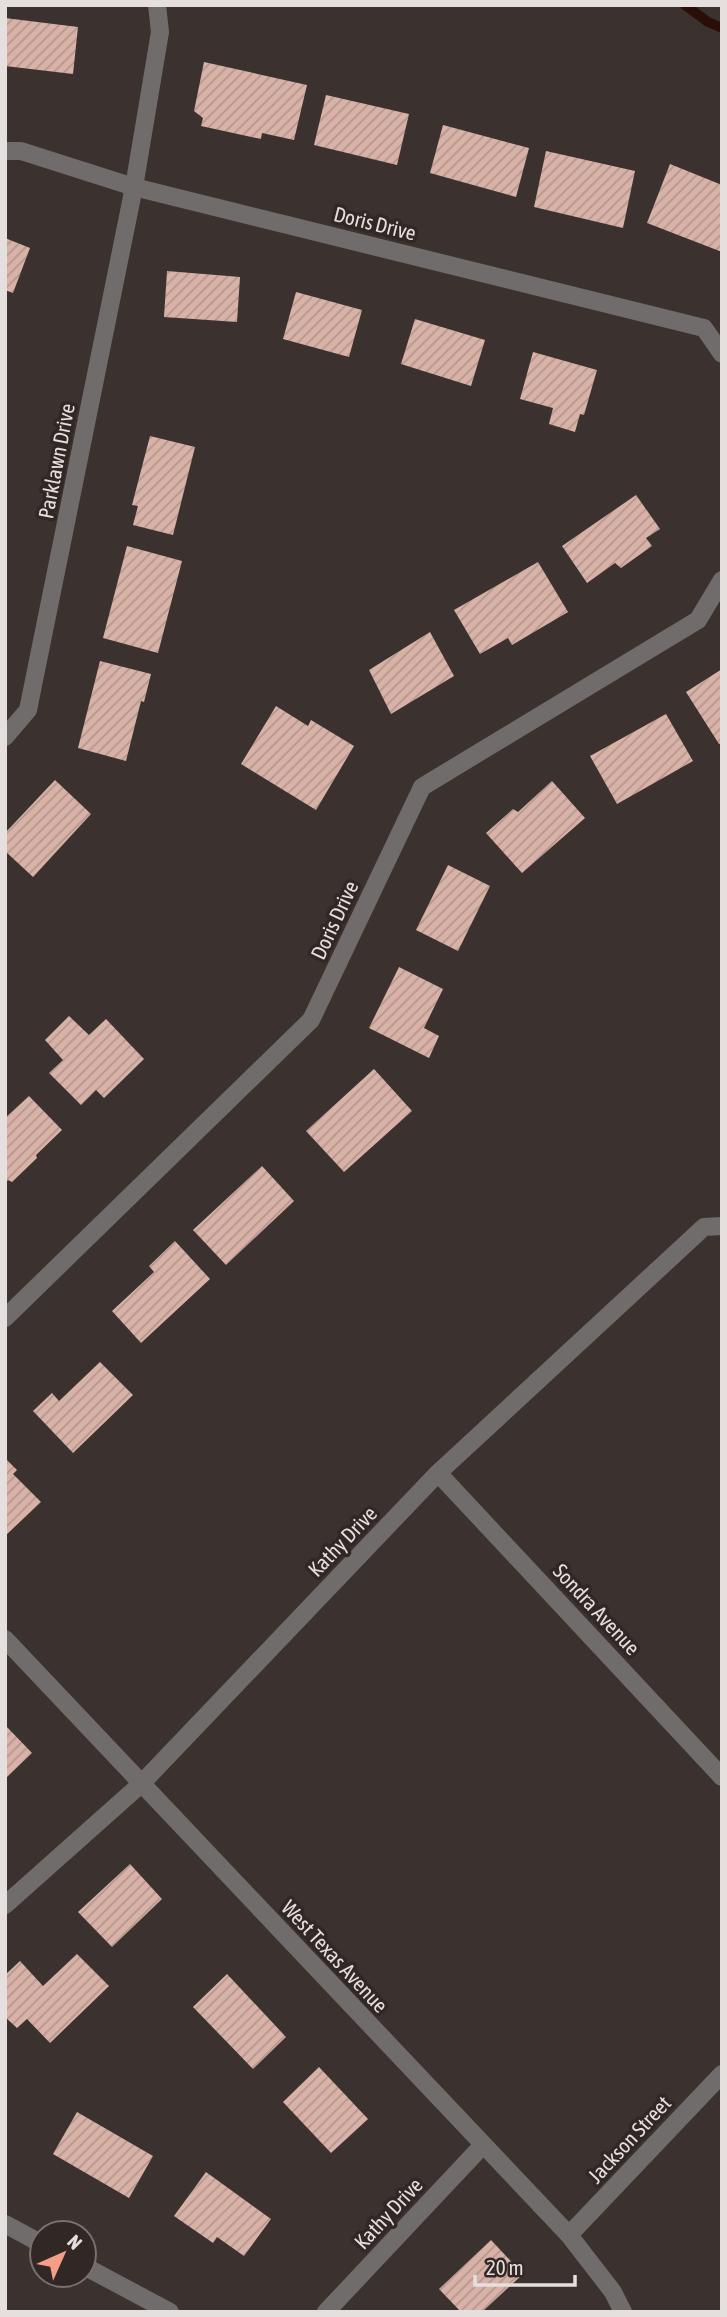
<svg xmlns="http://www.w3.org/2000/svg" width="727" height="2317" viewBox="0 0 727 2317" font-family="'Asap Condensed',sans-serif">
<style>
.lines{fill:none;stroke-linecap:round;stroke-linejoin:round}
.stream{stroke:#2a0f08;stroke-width:10}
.building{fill:url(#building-hatch)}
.minor{stroke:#706c6b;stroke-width:18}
.labels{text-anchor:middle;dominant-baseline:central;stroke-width:7;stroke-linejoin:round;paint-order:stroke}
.street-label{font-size:21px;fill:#e5dfde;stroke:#312826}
</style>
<defs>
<pattern id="building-hatch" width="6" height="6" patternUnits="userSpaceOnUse" patternTransform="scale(1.75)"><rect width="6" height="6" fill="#d9b2a7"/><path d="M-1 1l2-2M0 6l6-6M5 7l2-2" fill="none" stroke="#b4968e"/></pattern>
</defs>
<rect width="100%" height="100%" fill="#3b3230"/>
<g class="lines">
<polyline class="stream" points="685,5 708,22 722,28"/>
</g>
<g class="building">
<polygon points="5,18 78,27 73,74 5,66"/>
<polygon points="204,62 307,85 294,140 262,133 261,139 201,126 203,118 194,111"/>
<polygon points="326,95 409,114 397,165 314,145"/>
<polygon points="443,125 529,148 516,197 430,173"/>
<polygon points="546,151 635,171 623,228 534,207"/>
<polygon points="670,164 722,185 722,252 647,223"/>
<polygon points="5,238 30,248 13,293 5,290"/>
<polygon points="167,271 240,277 237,322 164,317"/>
<polygon points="296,292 362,310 349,357 283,339"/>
<polygon points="415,319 485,340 471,386 401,364"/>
<polygon points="533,352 597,370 584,415 580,414 575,432 549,424 553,408 520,399"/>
<polygon points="150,436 195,447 173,535 133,525 138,506 132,505"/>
<polygon points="636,495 660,529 646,538 652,546 621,568 615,563 587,583 562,546"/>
<polygon points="127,546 182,561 158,653 103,638"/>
<polygon points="538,562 568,612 512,645 508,638 480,654 454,610"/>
<polygon points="430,632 454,676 391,714 369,670"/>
<polygon points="100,661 151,674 144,702 141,701 126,761 78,748"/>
<polygon points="722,669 722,743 719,744 686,692"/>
<polygon points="276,706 308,726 311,720 354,746 316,810 241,764"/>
<polygon points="666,714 693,761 617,804 590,756"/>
<polygon points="55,780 91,814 33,877 5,851 5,833"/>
<polygon points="552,781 585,818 522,873 486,833 513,809 518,812"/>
<polygon points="448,865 490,886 458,951 416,930"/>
<polygon points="399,967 443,989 424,1028 439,1036 429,1058 369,1028"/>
<polygon points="69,1016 89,1035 106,1019 144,1059 104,1098 96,1090 81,1105 49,1073 63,1060 45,1040"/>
<polygon points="374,1069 412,1111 344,1172 306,1131"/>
<polygon points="29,1096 62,1130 36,1155 37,1158 12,1182 8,1180 5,1183 5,1118"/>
<polygon points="262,1166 294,1201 226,1265 193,1230"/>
<polygon points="175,1241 210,1279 141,1343 112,1311 154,1272 149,1266"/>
<polygon points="100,1362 133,1395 73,1453 33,1411 52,1393 59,1401"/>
<polygon points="5,1458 17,1470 13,1474 41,1502 5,1536"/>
<polygon points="5,1725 32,1753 5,1779"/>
<polygon points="130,1864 162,1899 112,1947 78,1912"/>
<polygon points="77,1954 109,1986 50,2043 27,2019 17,2028 5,2017 5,1975 20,1961 43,1986"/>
<polygon points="227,1974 286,2037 253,2069 193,2007"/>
<polygon points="319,2067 368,2119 331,2153 283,2102"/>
<polygon points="77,2112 153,2156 129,2198 53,2154"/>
<polygon points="206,2172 271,2219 244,2256 217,2237 213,2243 174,2216"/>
<polygon points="491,2240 523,2274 482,2312 461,2312 439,2289"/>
</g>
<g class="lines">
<g class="minor">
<polyline points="5,151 21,151 134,187 704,328 722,354"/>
<polyline points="5,737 28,710 134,187 160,32 157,5"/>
<polyline points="5,1318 311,1020 422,787 698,620 722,580"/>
<polyline points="438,1473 722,1777"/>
<polyline points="5,1639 569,2235 613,2292 623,2312"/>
<polyline points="5,1905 141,1784 438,1473 704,1227 722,1226"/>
<polyline points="5,2224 42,2244"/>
<polyline points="569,2235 722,2074"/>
<polyline points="84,2266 170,2312"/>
<polyline points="326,2312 483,2145"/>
</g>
</g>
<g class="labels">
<g class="street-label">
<text transform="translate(375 223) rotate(14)">Doris Drive</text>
<text transform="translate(56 461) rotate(-79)">Parklawn Drive</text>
<text transform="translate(334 920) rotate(-65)">Doris Drive</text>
<text transform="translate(342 1541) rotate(-46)">Kathy Drive</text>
<text transform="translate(597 1609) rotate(47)">Sondra Avenue</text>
<text transform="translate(335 1956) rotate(47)">West Texas Avenue</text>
<text transform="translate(629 2139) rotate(-47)">Jackson Street</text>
<text transform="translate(388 2213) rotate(-47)">Kathy Drive</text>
</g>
</g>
<rect width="727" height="2317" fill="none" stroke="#e5dfde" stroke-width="14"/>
<g transform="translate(63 2254) rotate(45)"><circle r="33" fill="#312826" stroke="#797170" stroke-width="2"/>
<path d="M0-5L12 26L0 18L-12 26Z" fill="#f49e88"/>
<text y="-10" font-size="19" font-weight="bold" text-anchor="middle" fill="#e5dfde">N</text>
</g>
<path d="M475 2275v10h100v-10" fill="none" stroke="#e5dfde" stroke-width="3.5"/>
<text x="486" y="2275" font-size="21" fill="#e5dfde" stroke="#312826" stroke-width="5" paint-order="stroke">20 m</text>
</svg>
